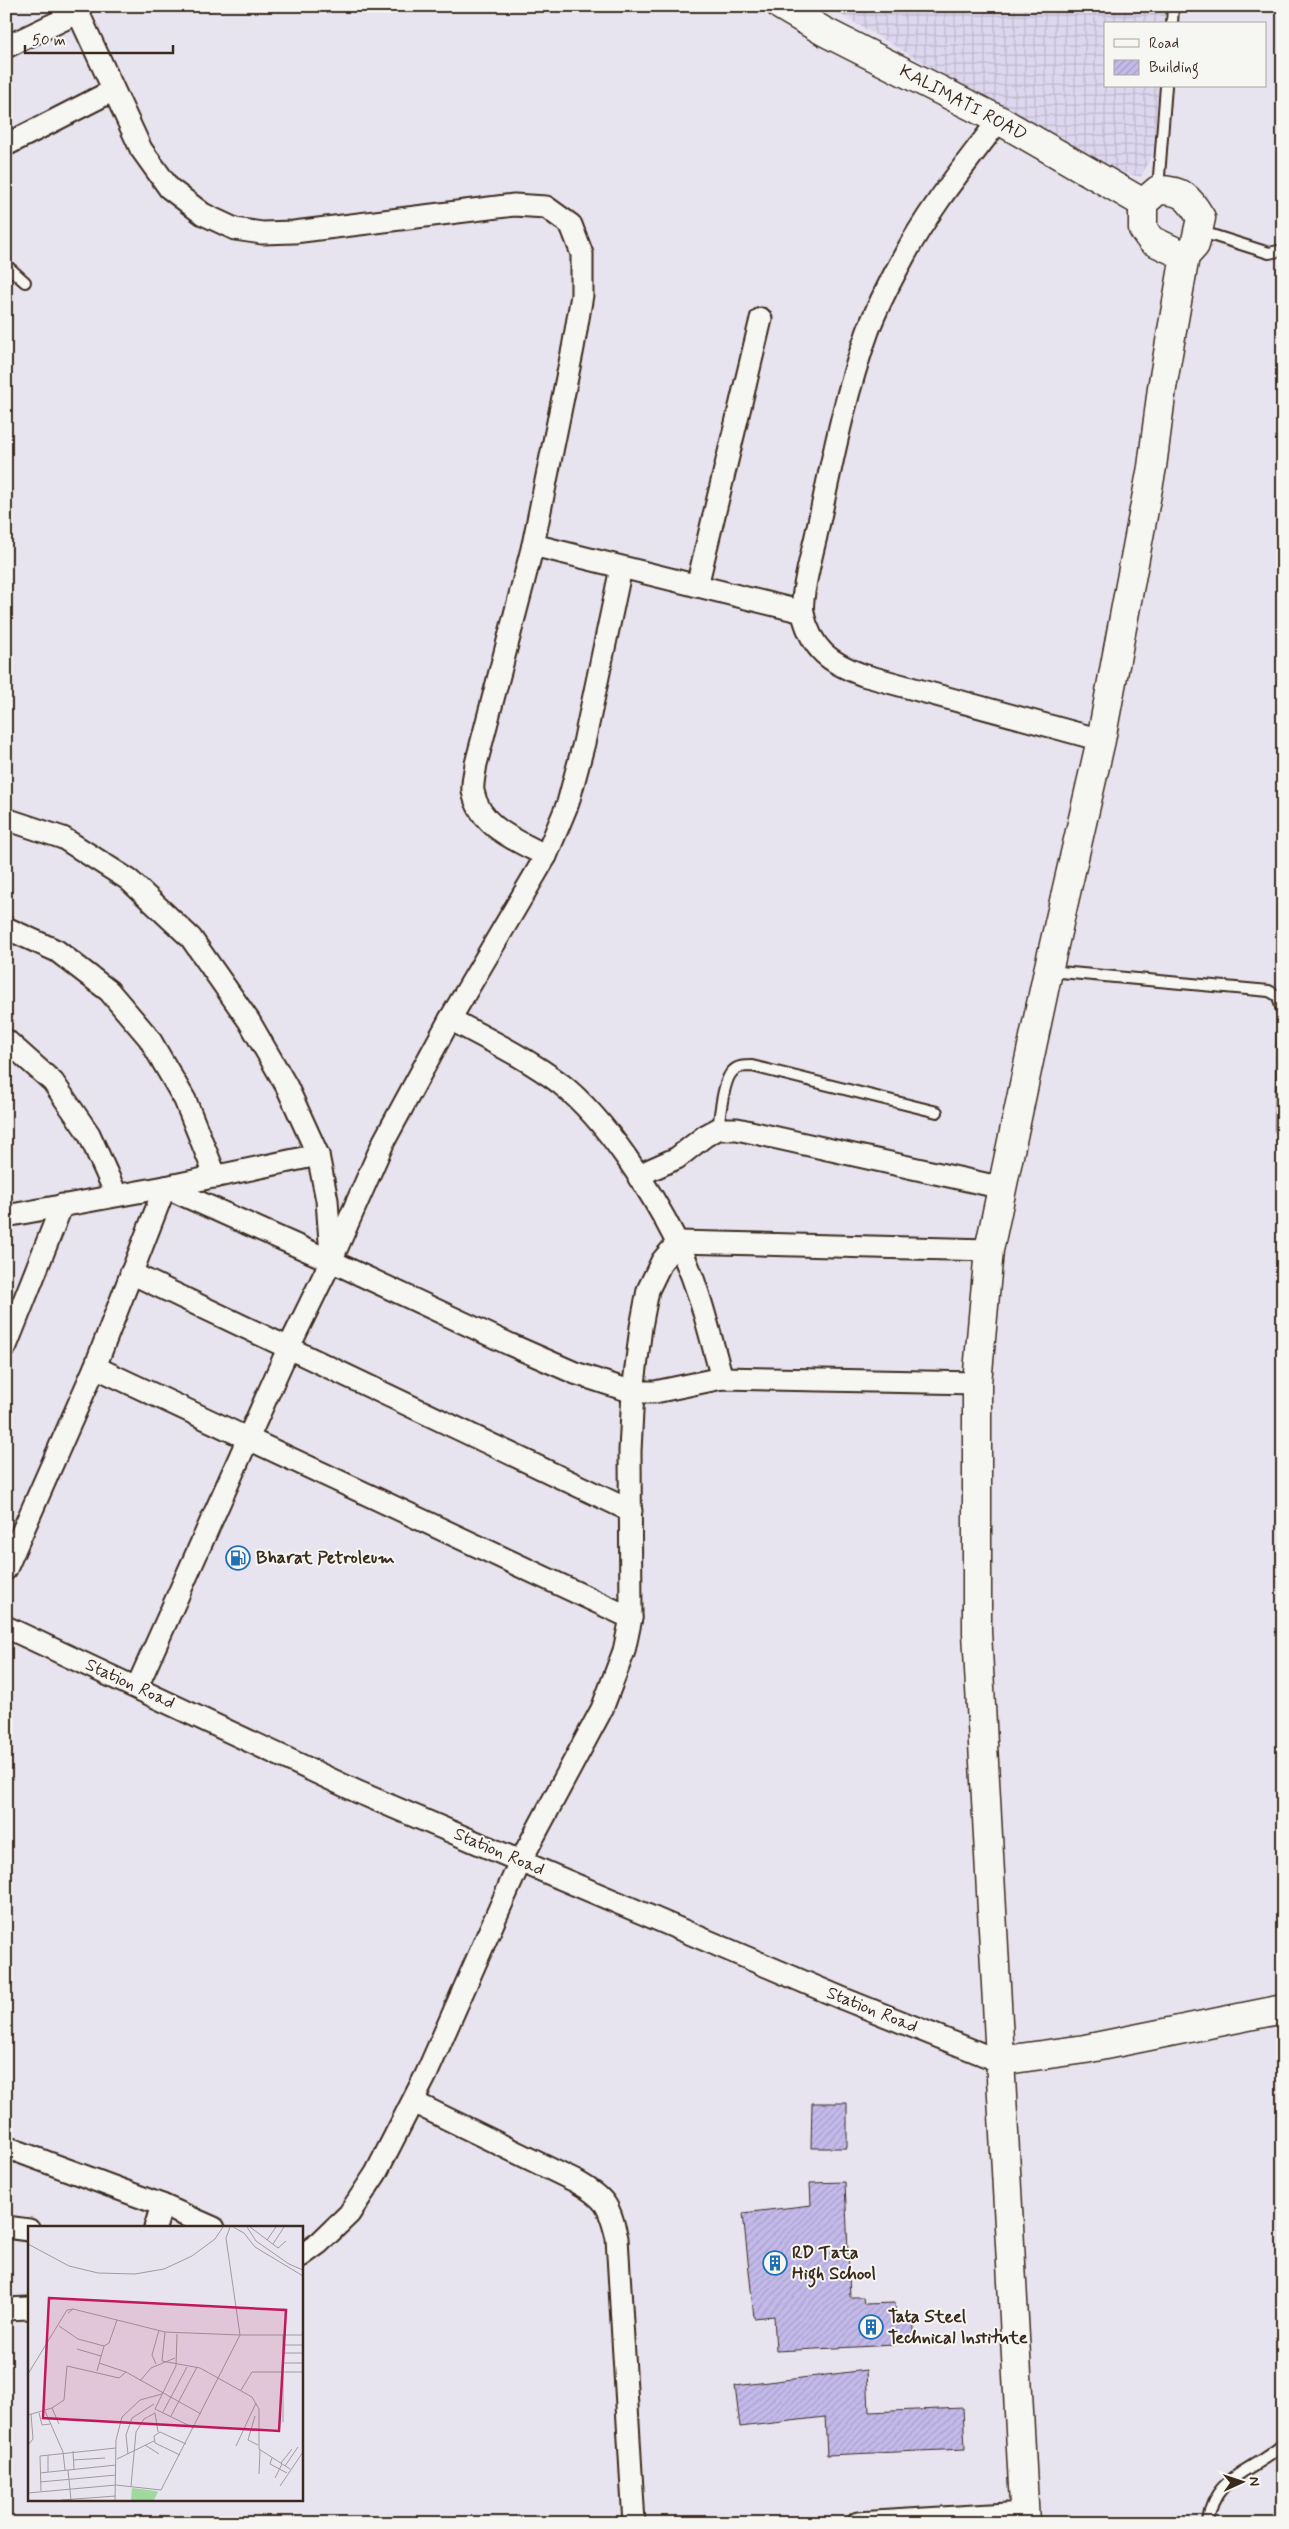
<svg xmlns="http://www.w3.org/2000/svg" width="1289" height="2529" viewBox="0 0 1289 2529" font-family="Mynerve,sans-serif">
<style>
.industrial{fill:url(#industrial-grid)}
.building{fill:url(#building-hatch);stroke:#3b2a1e}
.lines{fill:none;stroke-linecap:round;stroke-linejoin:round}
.lane-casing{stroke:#3b2a1e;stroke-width:14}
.street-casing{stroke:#3b2a1e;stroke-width:25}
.secondary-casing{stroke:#3b2a1e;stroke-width:31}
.lane{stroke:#f6f6f2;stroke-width:10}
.street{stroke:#f6f6f2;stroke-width:21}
.secondary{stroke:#f6f6f2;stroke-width:28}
.labels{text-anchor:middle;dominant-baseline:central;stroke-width:4;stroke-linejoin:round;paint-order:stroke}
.street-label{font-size:18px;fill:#3b2a1e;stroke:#f6f6f2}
.poi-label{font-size:18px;font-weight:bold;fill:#3b2a1e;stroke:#f6f6f2;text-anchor:start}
.inset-road{fill:none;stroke:#a29a9c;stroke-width:1}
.view{fill:#c2185b;fill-opacity:0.15;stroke:#c2185b;stroke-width:2.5}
.inset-edge{fill:none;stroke:#3b2a1e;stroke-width:2.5}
</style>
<defs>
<pattern id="industrial-grid" width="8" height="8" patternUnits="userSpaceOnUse" patternTransform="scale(1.25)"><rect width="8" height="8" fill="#dcd7ee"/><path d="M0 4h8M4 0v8" fill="none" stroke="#beb9cc"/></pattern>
<pattern id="building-hatch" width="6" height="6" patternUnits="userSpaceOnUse" patternTransform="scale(1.25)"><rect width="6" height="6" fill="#c3baeb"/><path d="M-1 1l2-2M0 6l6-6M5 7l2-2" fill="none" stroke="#a8a0c9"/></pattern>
</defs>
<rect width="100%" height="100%" fill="#e7e4f0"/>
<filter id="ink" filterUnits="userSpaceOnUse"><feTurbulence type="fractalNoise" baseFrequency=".02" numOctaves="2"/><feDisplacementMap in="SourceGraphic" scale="10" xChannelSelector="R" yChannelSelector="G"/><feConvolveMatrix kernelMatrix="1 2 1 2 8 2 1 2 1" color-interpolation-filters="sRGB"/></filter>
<g filter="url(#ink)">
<polygon class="industrial" points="826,6 1165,6 1164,24 1105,24 1105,86 1159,86 1153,153 1141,177 1106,169"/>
<g class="building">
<polygon points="812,2103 847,2103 847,2148 811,2148"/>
<polygon points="845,2182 850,2297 863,2297 864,2304 895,2303 896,2318 914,2318 914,2339 894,2340 894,2345 776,2351 774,2316 754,2318 743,2213 811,2205 810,2183"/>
<polygon points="867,2370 869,2412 963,2408 965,2449 827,2455 825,2417 740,2427 735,2386"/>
</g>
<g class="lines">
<g class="lane-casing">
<g id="lane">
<polyline points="1172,24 1173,6"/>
<polyline points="1158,189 1166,86"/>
<polyline points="1199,231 1269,253 1283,250"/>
<polyline points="6,265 25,282"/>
<polyline points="1049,971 1269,991 1278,996 1283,1015"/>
<path d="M718,1129C720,1116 723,1079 733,1071C738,1066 744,1066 752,1066L937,1112"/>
<polyline points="1281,1129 1283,1025"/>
<path d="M1208,2523C1213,2474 1254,2472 1283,2444"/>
</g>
</g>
<g class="street-casing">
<g id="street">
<path d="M75,6L141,149L169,188L203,214L235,229L262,233L294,232L514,205L546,207L571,225L582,254V295L573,348L533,545L476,764C475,772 472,783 473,791C480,828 517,840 546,856"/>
<polyline points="6,47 77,13"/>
<path d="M999,120C965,165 928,210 902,260C890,282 877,307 868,331C844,397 831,467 816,536C812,554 800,597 803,614C812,650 830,663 863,675L1101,740"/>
<polyline points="6,145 112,91"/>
<polyline points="533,545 803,612"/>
<polyline points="697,586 761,319"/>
<polyline points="6,819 63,838 129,880 191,938 249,1021 287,1087 318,1155 327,1200 331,1256"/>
<polyline points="6,928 57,951 109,991 149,1038 185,1100 216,1177"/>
<path d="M450,1019C487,1039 527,1058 561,1084C607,1121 650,1189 677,1242C699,1284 709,1333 722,1378"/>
<polyline points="6,1040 53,1082 89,1134 116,1194"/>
<polyline points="639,1178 650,1170 677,1158 705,1136 718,1129 737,1129 1003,1188"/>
<polyline points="6,1216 165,1187 318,1155"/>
<polyline points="131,1273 631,1511"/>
<polyline points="6,1346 62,1205"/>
<polyline points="95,1367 631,1618"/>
<polyline points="6,1569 95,1367 165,1187 331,1261 509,1344 575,1373 633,1392 655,1392 722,1378 977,1383"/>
<polyline points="6,1627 358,1792 844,1999 999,2061"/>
<polyline points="137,1687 288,1349 331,1261 384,1141 450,1019 546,856 568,803 584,743 621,568"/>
<path d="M413,2102L577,2182C607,2199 609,2206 617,2238L634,2523"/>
<polyline points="6,2147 162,2205 214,2228"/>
<polyline points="6,2227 29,2230"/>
<polyline points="155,2228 162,2205"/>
<polyline points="301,2256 319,2243 349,2214 376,2173 426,2075 520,1862 602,1709 624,1651 631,1618 630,1451 633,1392 641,1327 648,1290 662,1261 678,1242 989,1250"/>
<polyline points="6,2309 29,2308"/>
<polyline points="858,2523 1024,2513"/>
</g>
</g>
<g class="secondary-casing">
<g id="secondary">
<polyline points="781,6 825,32 999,120 1143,203"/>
<path d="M1158,190C1182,190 1189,197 1201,218L1195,245L1185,256L1151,240L1143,229V203Z"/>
<polyline points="999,2061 1085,2049 1283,2009"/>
<polyline points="1025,2523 977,1632 977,1383 989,1250 1048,971 1101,740 1152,467 1162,388 1185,256"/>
</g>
</g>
<use href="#lane" class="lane"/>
<use href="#street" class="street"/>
<use href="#secondary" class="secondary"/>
</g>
</g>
<defs>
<g id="fuel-ring" transform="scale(1.25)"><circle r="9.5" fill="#f6f6f2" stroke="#1f6fb2" stroke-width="1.5"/><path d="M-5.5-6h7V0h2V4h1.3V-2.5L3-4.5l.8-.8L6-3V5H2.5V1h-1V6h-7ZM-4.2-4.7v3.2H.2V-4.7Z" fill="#1f6fb2"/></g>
<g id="building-ring" transform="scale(1.25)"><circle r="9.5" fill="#f6f6f2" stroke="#1f6fb2" stroke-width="1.5"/><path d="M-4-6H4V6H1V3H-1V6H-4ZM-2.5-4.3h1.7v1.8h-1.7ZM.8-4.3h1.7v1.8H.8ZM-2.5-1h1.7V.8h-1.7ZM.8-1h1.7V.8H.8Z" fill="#1f6fb2"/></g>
</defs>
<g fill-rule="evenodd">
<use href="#fuel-ring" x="238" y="1558"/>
<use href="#building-ring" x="775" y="2263"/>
<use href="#building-ring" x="871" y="2327"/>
</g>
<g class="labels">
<g class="street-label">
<text transform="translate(963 103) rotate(28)">KALIMATI ROAD</text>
<text transform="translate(130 1684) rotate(25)">Station Road</text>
<text transform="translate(499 1852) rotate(23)">Station Road</text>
<text transform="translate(872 2010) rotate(22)">Station Road</text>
</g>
<g class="poi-label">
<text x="256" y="1558">Bharat Petroleum</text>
<text x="792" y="2253">RD Tata<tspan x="792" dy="21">High School</tspan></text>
<text x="888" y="2317">Tata Steel<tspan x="888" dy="21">Technical Institute</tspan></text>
</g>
</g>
<g transform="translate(28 2226)">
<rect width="275" height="275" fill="#e7e4f0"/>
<path d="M104,262L128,265L130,266L126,274H103Z" fill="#a0d99e"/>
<path class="inset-road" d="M205,1L216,7L227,21L275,50M219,1L228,15L261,38L275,44M222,1L250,22L258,15M239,14L248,1M0,18L41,40L70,47L107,48L136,43L164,30L187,13L195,1M245,18L256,1M45,83L137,106L212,109L198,12L202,1M31,100L50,113L76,120L81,117L89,94M137,106L134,135L172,142L224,171L231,183V223L262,243M149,108L148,140L127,183L166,202M255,119H275M49,123L73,130M255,127H275M71,137L98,146L173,188M255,137H275M128,138L124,129L131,104M69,145L76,120M0,148L39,84L45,83L40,87M112,155L123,142L147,132M213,164L224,146H275M24,182L31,198M17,185L35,226L37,244M135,186L159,141M11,187L14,199L22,198M127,187L130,206M0,189L24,182L36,174L39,140L91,152L98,146M143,190L169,141M227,190L220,214L230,219M255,196V109M1,218L5,213L3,188M117,219L131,228M208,220L228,177M45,225L46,243M100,228L98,209L104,192L126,178M20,229V246M152,229L127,217L126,210L132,206L158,218M244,232L242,238L259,247M89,233L126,215M45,234L77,232M253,237L264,223M257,240L270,221M40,244L43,274M12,247L88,239M231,248L232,224M247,252L254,238M12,256L88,249M103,260L108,206L116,193L127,187M252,260L275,226M13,265L12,230L88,222M0,267L88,259L133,264L212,109H275M33,274L88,270M87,274L88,214L94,191L112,174L134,168"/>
<path class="view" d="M21,72L258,84L251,205L15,192Z"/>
<rect width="275" height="275" class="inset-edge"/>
</g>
<rect width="1289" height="2529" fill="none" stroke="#f6f6f2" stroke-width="25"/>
<rect x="12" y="12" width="1264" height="2504" fill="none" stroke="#3b2a1e" stroke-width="2" filter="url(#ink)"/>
<rect x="1104" y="22" width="162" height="65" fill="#f6f6f2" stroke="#aba49d"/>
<rect x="1114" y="39" width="25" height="8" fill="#f6f6f2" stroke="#aba49d"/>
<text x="1149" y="48" font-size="15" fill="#3b2a1e">Road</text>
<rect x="1114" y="60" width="25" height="15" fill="url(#building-hatch)" stroke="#aba49d"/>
<text x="1149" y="72" font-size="15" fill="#3b2a1e">Building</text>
<g transform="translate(1242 2482) rotate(87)" stroke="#f6f6f2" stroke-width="4" paint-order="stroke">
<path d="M0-4L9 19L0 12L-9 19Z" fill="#3b2a1e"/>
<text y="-8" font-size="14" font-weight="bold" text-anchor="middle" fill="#3b2a1e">N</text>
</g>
<path d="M25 45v8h148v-8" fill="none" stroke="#3b2a1e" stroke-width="2.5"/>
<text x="32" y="45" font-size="15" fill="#3b2a1e" stroke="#f6f6f2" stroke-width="4" paint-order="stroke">50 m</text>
</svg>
